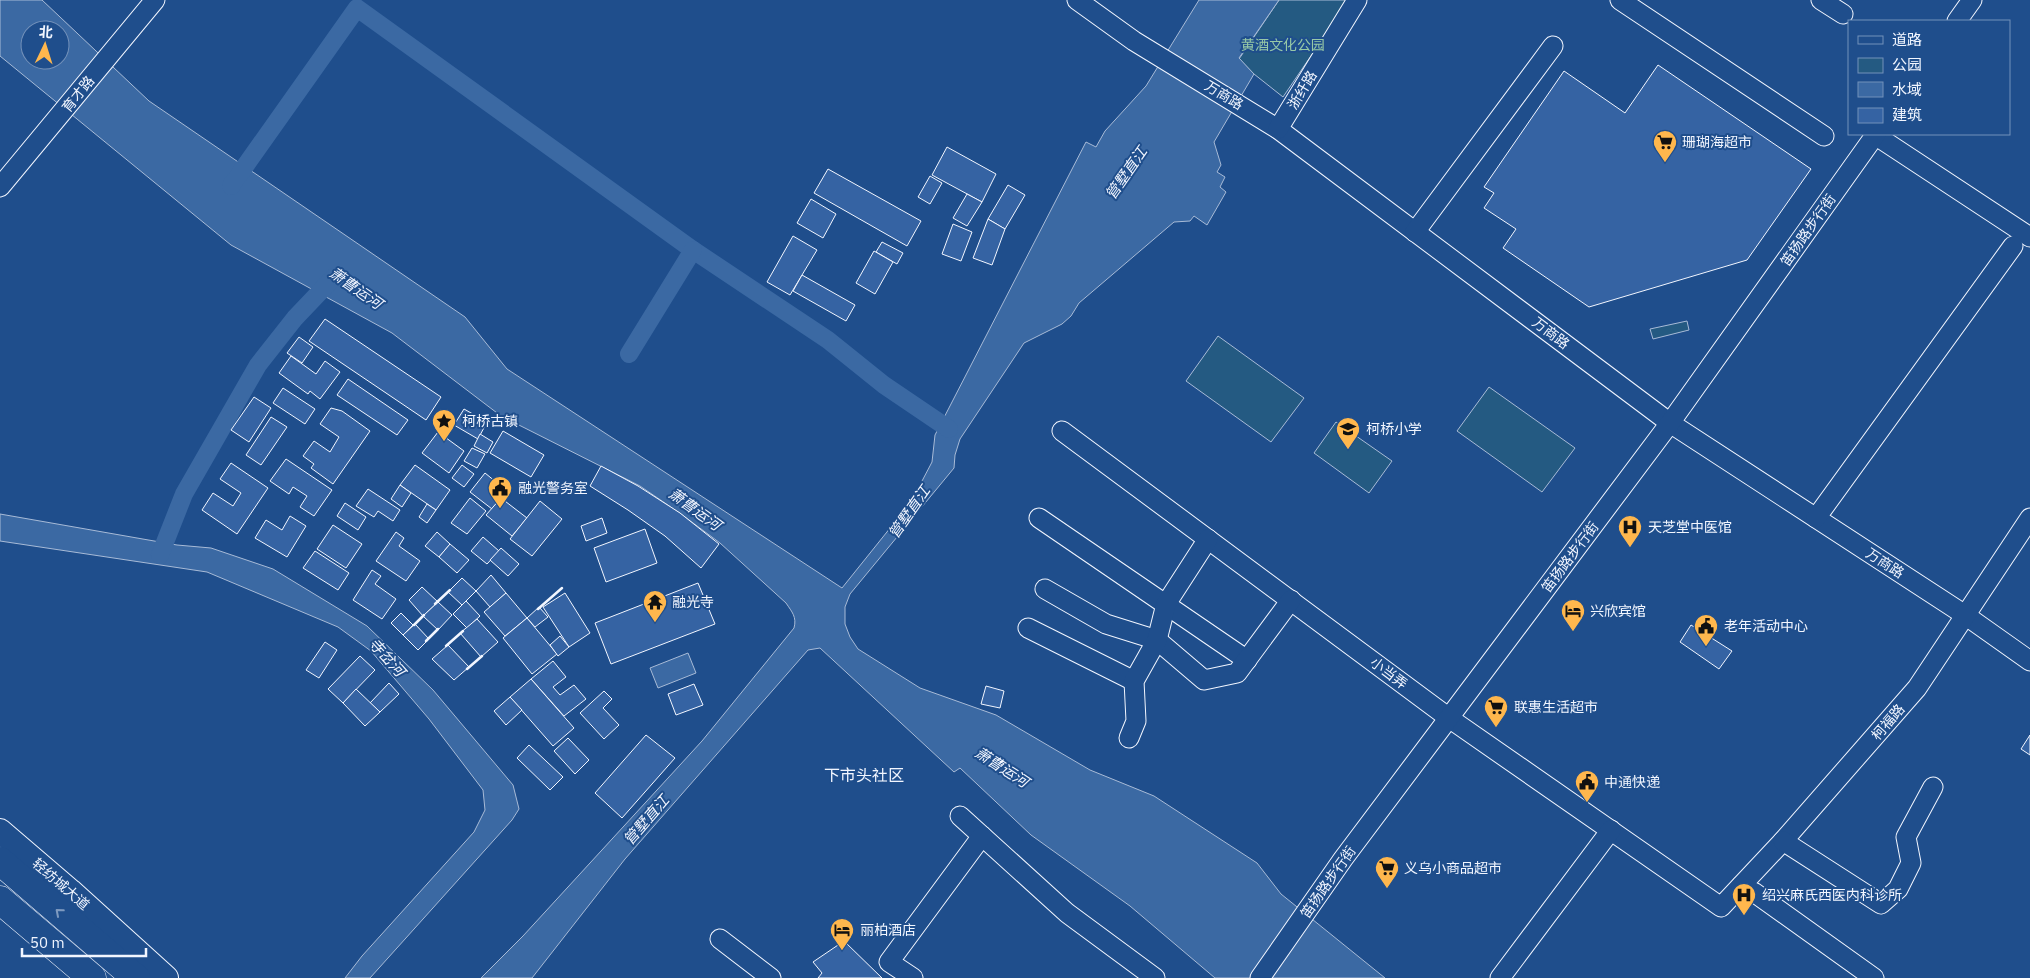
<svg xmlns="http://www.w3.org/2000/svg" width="2030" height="978" viewBox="0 0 2030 978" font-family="'IBM Plex Sans','Noto Sans SC',sans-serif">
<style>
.green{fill:#245a82;stroke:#a8bbd7}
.water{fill:#3b69a3;stroke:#a8bbd7;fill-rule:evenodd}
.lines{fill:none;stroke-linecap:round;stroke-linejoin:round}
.canal{stroke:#3b69a3;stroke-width:18}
.building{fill:#3563a3;stroke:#f2f6ff}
.minor-casing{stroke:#f2f6ff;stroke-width:21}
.major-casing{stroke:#f2f6ff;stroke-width:26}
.highway-casing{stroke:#f2f6ff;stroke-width:29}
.minor{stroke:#1f4e8c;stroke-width:19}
.major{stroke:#1f4e8c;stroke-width:24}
.highway{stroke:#1f4e8c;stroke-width:28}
.wall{stroke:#f2f6ff;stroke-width:2.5}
.oneway{stroke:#7e9ac0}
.labels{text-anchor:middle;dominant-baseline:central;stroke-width:4;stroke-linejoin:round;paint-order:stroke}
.park-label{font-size:14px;fill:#97c8a6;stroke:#1f4e8c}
.street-label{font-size:14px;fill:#f2f6ff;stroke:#1f4e8c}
.poi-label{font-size:14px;fill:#f2f6ff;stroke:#1f4e8c;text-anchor:start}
.water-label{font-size:15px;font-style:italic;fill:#f2f6ff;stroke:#1f4e8c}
.quarter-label{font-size:16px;fill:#f2f6ff;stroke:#1f4e8c}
</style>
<rect width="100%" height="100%" fill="#1f4e8c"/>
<g class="green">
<polygon points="1279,0 1349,0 1283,97 1254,74 1239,59"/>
<polygon points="1687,321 1689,330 1653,339 1650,329"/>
<polygon points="1218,336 1304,398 1271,442 1186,381"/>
<polygon points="1489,387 1575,448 1542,492 1457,431"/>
<polygon points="1336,422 1392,461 1369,493 1314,453"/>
</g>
<g class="water">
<path d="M0,0H42L149,101L465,317L507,369L842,588L911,502L932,462L935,435L1086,142L1096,147L1105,131L1146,86L1199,0H1279L1239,58L1254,74L1214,142L1221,165L1217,172L1225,177L1220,187L1226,192L1207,225L1194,216L1190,221L1174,222L1079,303L1071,316L1062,324L1024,343L960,439L955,455L954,468L850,594L845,607V624L850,637L858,649L920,688L996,715L1090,770L1154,796L1257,863L1281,894L1385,978H1215L1130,906L1031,835L960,768L954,772L820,648L808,650L625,859L532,978H481L523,936L702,741L794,628C797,617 792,612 786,603L720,543L681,514L640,486L501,416L392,333L231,245L0,56ZM30,30H60V60H30Z"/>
<polygon points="0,514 177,545 211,548 273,569 367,626 433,690 513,785 519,809 512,820 370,978 345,978 362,956 474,832 485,810 483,790 429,719 371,651 338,627 207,572 0,541"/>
<polygon points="688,653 696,673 658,688 650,668"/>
</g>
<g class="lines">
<g class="canal">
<polyline points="231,186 357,8 693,250 828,340 884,385 949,429"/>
<polyline points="629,354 693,250"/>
<polyline points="160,555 184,494 258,365 295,318 334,277"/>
</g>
</g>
<g class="building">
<polygon points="1658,65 1811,169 1747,260 1589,307 1503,248 1516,229 1484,208 1494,193 1484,187 1564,71 1625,113"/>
<polygon points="947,147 996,174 982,202 932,175"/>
<polygon points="828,169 921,221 907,246 814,193"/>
<polygon points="930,176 942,183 930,204 918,197"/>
<polygon points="1008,185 1025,195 1005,229 988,219"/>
<polygon points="967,194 982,202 967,226 953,218"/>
<polygon points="811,199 836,214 823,238 797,223"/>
<polygon points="988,219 1005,229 992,265 973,258"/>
<polygon points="953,224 972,232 961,261 942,254"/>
<polygon points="793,236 817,250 790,295 767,282"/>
<polygon points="882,242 903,253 897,264 876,252"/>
<polygon points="874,251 893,262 875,294 856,283"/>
<polygon points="802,275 855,305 846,321 793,291"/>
<polygon points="325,319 441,397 426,420 309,341"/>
<polygon points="299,337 313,347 302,363 287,353"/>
<polygon points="291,356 316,374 325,361 340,372 320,399 310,391 308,394 279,373"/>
<polygon points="348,379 408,420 397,435 337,395"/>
<polygon points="283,388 315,409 305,424 273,403"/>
<polygon points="254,397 271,408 249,442 231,430"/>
<polygon points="331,408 342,411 370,431 333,484 311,468 314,464 303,456 314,441 330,452 339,437 320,424"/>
<polygon points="464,409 487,422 478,439 454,425"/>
<polygon points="271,417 287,427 261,465 246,455"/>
<polygon points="503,431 544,455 531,477 490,453"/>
<polygon points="438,432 464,451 449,473 422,453"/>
<polygon points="480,434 493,442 487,453 474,446"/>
<polygon points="472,448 485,454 477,468 464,461"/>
<polygon points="286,459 332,490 314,516 300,507 307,496 293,487 289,494 270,481"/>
<polygon points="231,463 268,488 237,534 202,510 213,493 233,506 241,493 220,479"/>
<polygon points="415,465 450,490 436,510 400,485"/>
<polygon points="462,465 474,474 464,487 452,478"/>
<polygon points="601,466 638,486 680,513 719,544 701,568 665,536 628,510 590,486"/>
<polygon points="485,473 507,491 492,509 470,492"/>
<polygon points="400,485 411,493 402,507 391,499"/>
<polygon points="368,489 400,510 393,521 378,511 374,517 356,506"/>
<polygon points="470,498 486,511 467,534 451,523"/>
<polygon points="501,498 527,518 512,536 486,515"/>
<polygon points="540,501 562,519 532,556 510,539"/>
<polygon points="345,503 366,517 358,530 337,516"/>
<polygon points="427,504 436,510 427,523 419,517"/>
<polygon points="290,516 306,526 287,557 255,538 266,520 282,530"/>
<polygon points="602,518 607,533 586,541 581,526"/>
<polygon points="333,525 362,544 346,568 317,549"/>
<polygon points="645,529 657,563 606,582 594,548"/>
<polygon points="396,532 404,538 399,546 420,561 406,581 376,561"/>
<polygon points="437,532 450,544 439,557 425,546"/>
<polygon points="483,537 499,551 487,564 471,551"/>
<polygon points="450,544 469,560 457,573 439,557"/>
<polygon points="501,548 519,564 508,576 490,560"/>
<polygon points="315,551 349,573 338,590 303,568"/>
<polygon points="372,570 381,576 375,584 396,599 382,619 353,600"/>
<polygon points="491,575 506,593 490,607 476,591"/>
<polygon points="462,578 476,591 462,605 448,592"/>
<polygon points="698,583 715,624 611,664 595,623"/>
<polygon points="422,587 438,602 423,616 409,600"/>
<polygon points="506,593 527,618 505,636 484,612"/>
<polygon points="565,593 590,633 569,647 543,607"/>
<polygon points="466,601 480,616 467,628 453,614"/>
<polygon points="438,602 452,615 438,630 423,616"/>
<polygon points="539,607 548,617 535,627 527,618"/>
<polygon points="401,613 413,625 403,635 391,623"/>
<polygon points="527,618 557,654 532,674 503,638"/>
<polygon points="477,619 498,642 481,657 460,633"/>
<polygon points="415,624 429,639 418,650 403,635"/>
<polygon points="1691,625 1732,651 1719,669 1680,642"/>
<polygon points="560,636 569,647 558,656 550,645"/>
<polygon points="325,642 337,650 319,678 306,670"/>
<polygon points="448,645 469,667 454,680 432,659"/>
<polygon points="360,656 375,670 343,703 328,689"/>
<polygon points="553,661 566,677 553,687 560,695 574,685 586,699 564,716 531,679"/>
<polygon points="531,679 574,728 553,746 510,697"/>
<polygon points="389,683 399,694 380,712 370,703"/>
<polygon points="694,684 703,705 676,715 668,694"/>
<polygon points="986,686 1004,691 1000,708 981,704"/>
<polygon points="356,689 380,712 365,726 343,703"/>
<polygon points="604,691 612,699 603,708 619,725 604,739 580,713"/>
<polygon points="510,697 522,710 506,725 494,711"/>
<polygon points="646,735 675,758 622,818 595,793"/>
<polygon points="2030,735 2030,755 2021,749"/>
<polygon points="568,738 589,760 575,774 554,751"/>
<polygon points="529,745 563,777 550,790 517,758"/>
<polygon points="844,941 882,978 818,978 822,973 813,962"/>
</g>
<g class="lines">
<g class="minor-casing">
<g id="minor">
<polyline points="1077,0 1134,41 1278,129 1670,423 1965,615 2030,661"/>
<polyline points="1620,0 1824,136"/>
<polyline points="1821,0 1843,14"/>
<polyline points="1957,21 1972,0"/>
<polyline points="1278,129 1357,0"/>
<polyline points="1875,135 2030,237"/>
<polyline points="0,187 155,0"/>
<polyline points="1415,232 1553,46"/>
<polyline points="1062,431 1449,718 1721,907 1783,841 1917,688 2030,518"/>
<polyline points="1039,518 1247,660"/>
<polyline points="1816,518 2013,246"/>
<polyline points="1045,589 1106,624 1157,640 1204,680 1237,673 1291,600"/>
<polyline points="1028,628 1134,681"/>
<polyline points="1129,738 1136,721 1134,681 1157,640 1166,604 1208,539"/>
<polyline points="960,816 1067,913 1155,978"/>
<polyline points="1783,841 1881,904 1898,889 1911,863 1906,837 1933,787"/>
<polyline points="1741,886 1755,893 1874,978"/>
<polyline points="720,939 771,978"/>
<polyline points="913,978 889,962 982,836"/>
<polyline points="1260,978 1343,859 1670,423 1876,134"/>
<polyline points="1500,978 1611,830"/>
</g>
</g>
<g class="major-casing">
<polyline id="major" points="0,831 70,891 166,978"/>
</g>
<g class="highway-casing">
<g id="highway">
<polyline points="0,861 136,978"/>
<polyline points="0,900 92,978"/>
</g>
</g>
<use href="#minor" class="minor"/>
<use href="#major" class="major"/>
<use href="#highway" class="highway"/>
<g class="wall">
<polyline points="435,604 450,590"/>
<polyline points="538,609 562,588"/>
<polyline points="414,625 424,615"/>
<polyline points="426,641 438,629"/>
<polyline points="446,646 463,631"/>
<polyline points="467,669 482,656"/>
</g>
</g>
<defs><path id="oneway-chevron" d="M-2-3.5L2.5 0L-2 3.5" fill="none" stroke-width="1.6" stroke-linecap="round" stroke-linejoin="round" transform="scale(1.25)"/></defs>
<use class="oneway" href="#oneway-chevron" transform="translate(59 912) rotate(-139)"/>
<defs>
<g id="supermarket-pin" transform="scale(1.25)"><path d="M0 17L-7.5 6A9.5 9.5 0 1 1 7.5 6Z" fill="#ffb74d" stroke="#1f4e8c"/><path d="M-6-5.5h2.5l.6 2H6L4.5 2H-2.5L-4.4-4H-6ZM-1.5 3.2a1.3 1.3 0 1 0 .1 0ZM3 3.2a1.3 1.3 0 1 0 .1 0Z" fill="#111"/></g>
<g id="sight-pin" transform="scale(1.25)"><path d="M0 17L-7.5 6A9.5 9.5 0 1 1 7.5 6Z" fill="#ffb74d" stroke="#1f4e8c"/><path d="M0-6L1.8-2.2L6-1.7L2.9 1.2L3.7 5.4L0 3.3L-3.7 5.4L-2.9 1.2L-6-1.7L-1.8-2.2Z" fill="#111"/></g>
<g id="school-pin" transform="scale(1.25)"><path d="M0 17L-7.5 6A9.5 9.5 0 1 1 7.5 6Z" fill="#ffb74d" stroke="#1f4e8c"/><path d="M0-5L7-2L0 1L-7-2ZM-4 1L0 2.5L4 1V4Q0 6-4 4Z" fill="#111"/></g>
<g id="civic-pin" transform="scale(1.25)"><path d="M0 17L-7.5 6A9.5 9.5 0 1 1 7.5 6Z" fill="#ffb74d" stroke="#1f4e8c"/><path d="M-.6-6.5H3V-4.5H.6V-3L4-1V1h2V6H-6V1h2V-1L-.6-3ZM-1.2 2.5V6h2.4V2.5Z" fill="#111"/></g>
<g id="hospital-pin" transform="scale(1.25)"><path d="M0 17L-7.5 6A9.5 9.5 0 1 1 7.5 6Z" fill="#ffb74d" stroke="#1f4e8c"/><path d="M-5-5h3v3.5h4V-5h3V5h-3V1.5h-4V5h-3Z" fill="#111"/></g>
<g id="temple-pin" transform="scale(1.25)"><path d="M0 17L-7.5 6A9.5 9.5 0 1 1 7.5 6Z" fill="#ffb74d" stroke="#1f4e8c"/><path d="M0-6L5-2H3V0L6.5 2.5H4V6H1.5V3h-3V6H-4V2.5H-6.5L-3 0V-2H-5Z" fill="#111"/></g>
<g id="hotel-pin" transform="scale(1.25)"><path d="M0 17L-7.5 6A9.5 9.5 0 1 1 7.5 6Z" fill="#ffb74d" stroke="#1f4e8c"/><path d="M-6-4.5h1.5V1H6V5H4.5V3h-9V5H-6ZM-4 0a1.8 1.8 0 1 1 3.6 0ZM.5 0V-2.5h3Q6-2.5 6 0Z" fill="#111"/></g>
</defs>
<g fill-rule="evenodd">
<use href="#supermarket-pin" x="1665" y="142"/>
<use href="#sight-pin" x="444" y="421"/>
<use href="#school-pin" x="1348" y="429"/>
<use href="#civic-pin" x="500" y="488"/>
<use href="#hospital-pin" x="1630" y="527"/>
<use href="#temple-pin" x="655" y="602"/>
<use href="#hotel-pin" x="1573" y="611"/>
<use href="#civic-pin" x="1706" y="626"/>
<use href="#supermarket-pin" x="1496" y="707"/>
<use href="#civic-pin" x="1587" y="782"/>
<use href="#supermarket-pin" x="1387" y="868"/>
<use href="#hospital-pin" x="1744" y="895"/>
<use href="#hotel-pin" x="842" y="930"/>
</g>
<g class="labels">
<g class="park-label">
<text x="1283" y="45">黄酒文化公园</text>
</g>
<g class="street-label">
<text transform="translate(1302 90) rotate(-59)">浙纤路</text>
<text transform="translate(78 94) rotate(-51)">育才路</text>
<text transform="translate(1224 95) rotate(31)">万商路</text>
<text transform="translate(1808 230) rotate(-55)">笛扬路步行街</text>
<text transform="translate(1551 333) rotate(37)">万商路</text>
<text transform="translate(1570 557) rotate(-53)">笛扬路步行街</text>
<text transform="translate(1885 563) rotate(33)">万商路</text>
<text transform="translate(1389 673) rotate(37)">小当弄</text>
<text transform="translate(1888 722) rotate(-49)">柯福路</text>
<text transform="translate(1328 882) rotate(-55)">笛扬路步行街</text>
<text transform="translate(61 884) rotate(41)">轻纺城大道</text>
</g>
<g class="poi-label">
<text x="1682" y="142">珊瑚海超市</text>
<text x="462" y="421">柯桥古镇</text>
<text x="1366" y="429">柯桥小学</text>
<text x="518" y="488">融光警务室</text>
<text x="1648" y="527">天芝堂中医馆</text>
<text x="672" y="602">融光寺</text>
<text x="1590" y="611">兴欣宾馆</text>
<text x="1724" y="626">老年活动中心</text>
<text x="1514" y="707">联惠生活超市</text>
<text x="1604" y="782">中通快递</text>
<text x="1404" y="868">义乌小商品超市</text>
<text x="1762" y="895">绍兴麻氏西医内科诊所</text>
<text x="860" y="930">丽柏酒店</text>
</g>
<g class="water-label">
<text transform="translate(1126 173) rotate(-55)">管墅直江</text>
<text transform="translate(356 288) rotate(35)">萧曹运河</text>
<text transform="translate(695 509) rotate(36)">萧曹运河</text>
<text transform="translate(909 512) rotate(-55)">管墅直江</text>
<text transform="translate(387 657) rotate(48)">寺岔河</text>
<text transform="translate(1002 767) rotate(33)">萧曹运河</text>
<text transform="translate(646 820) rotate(-49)">管墅直江</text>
</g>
<g class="quarter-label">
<text x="864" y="775">下市头社区</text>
</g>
</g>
<rect x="1848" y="20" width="162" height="115" fill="#1f4e8c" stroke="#7391ba"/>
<rect x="1858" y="36" width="25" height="8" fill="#1f4e8c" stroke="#7391ba"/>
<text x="1892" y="45" font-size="15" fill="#f2f6ff">道路</text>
<rect x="1858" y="58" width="25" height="15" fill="#245a82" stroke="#7391ba"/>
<text x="1892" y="70" font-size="15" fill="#f2f6ff">公园</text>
<rect x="1858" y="82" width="25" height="15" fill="#3b69a3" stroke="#7391ba"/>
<text x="1892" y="95" font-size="15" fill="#f2f6ff">水域</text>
<rect x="1858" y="108" width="25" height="15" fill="#3563a3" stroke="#7391ba"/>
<text x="1892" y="120" font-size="15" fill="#f2f6ff">建筑</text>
<g transform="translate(45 45) rotate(4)"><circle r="24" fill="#1f4e8c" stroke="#7391ba"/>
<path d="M0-4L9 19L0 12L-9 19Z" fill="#ffb74d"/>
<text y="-8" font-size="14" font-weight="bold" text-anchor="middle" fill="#f2f6ff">北</text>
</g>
<path d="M22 948v8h124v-8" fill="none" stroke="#f2f6ff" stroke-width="2.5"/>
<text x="30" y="948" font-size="15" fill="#f2f6ff" stroke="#1f4e8c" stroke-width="4" paint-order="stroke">50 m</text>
</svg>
